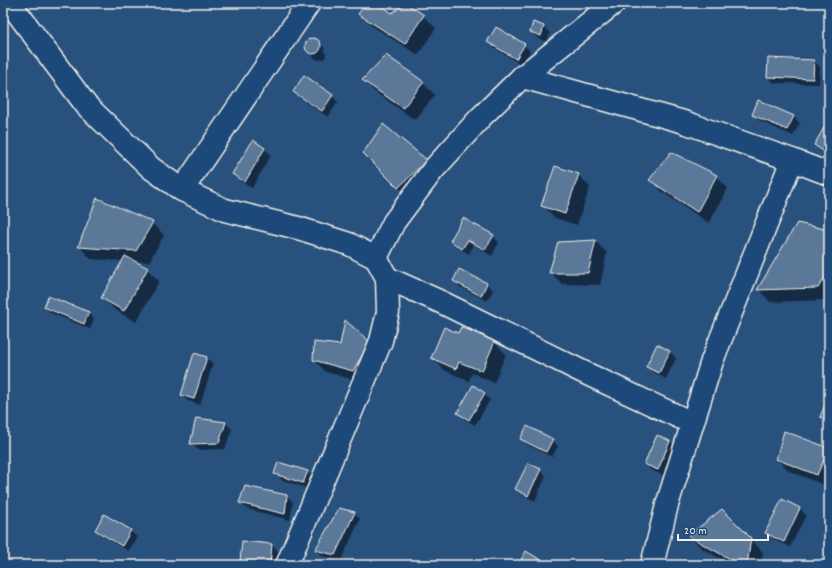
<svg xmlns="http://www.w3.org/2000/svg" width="832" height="568" viewBox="0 0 832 568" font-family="Dekko,sans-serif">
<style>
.shadow{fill:#0007}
.building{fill:#5b7899;stroke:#f4f1e8}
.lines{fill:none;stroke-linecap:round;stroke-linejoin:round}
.street-casing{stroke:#f4f1e8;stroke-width:25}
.street{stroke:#1f4a7a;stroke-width:22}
</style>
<rect width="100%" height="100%" fill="#28517e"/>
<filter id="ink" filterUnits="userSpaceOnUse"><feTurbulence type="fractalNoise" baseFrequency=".025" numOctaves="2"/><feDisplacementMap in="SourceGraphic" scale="8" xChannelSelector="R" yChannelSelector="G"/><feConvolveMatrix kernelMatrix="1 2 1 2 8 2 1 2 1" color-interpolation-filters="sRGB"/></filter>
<g filter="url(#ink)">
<g class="shadow">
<polygon points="367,3 375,3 392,14 406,5 423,16 436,28 418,55 372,26 360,14"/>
<polygon points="534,23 544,27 550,33 547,42 537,38 531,32"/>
<polygon points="311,40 318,41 324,47 326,54 325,58 320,60 316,59 309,53 306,46 307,42"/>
<polygon points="488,42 524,45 530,51 522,65 494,48"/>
<polygon points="814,61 820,67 819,84 774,83 768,77"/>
<polygon points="363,80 423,83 435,95 415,120 375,92"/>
<polygon points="294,91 332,96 338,102 328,117 300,98"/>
<polygon points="753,114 793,116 800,123 793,136 760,121"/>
<polygon points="383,125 427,161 439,173 411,200 365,152"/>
<polygon points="829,129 829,156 821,151 815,145"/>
<polygon points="253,142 265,149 271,155 252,188 239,180 233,174"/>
<polygon points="578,174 590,187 577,225 555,218 543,206"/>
<polygon points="716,176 728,188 709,223 662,192 650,180"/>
<polygon points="152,223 164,235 149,262 133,261 147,269 159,281 136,322 115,310 103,298 123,261 91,259 79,246"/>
<polygon points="829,231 829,300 770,302 759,290"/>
<polygon points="493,236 499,242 492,256 474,245 469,254 457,247 451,241"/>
<polygon points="595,241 607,253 600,285 562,284 550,272"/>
<polygon points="459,270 487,284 493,290 487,301 460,287 454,281"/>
<polygon points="45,307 88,313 94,319 90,329 51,313"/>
<polygon points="346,322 381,355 365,383 326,372 314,360 341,346"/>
<polygon points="459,335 494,342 506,354 494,383 472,373 469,381 444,370 432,358"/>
<polygon points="657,346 670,352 676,358 666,379 653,372 647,366"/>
<polygon points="194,354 207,358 213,364 200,405 188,401 182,395"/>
<polygon points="484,394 490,400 475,425 464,419 458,412"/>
<polygon points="829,397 829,423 821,416"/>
<polygon points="226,423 232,429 225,449 198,450 192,444"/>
<polygon points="785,432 829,449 829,487 789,471 777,459"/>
<polygon points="657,436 670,442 676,448 664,476 651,470 645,463"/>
<polygon points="521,439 552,440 558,446 552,457 528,445"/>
<polygon points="540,470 546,476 535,501 523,495 516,489"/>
<polygon points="307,472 313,478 310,489 282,480 275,473"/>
<polygon points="287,496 293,502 290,520 247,509 241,503"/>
<polygon points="800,508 806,515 790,547 773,539 767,533"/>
<polygon points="722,510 763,552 761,565 732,565 701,548 689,536"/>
<polygon points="354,513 360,519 341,561 322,556 316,550"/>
<polygon points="96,530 130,531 137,537 128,551 103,536"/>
<polygon points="272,545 278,551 277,565 244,565 241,562"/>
</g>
<g class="building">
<polygon points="366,3 377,3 392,13 406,3 424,15 405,44 358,14"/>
<polygon points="533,22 544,26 541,36 530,32"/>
<polygon points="496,27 525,44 516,59 487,42"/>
<circle cx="313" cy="46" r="8"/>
<polygon points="386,55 424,82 403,108 362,80"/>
<polygon points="768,58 814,60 813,79 767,77"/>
<polygon points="304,75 333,95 322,111 293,92"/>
<polygon points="758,100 794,116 787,130 752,115"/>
<polygon points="383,124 427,160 398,188 363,153"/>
<polygon points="825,126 829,128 829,148 826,153 814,145"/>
<polygon points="253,140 265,148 245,182 232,174"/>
<polygon points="671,152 717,175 697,212 649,180"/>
<polygon points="555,166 579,174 565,214 541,206"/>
<polygon points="97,198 153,222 136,251 78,247"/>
<polygon points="463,218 494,235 485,250 468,240 462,249 450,241"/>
<polygon points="797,223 829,230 829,271 818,288 757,290"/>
<polygon points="596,240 588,273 549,273 558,242"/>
<polygon points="125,256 148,268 124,311 101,298"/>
<polygon points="459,269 487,283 481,296 453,281"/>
<polygon points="48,296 89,312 84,324 44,307"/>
<polygon points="345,320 370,342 353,371 313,360 314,342 340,345"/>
<polygon points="444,327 458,333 461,327 495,341 482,371 459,362 456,369 431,358"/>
<polygon points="657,344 670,351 659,373 646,367"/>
<polygon points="194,353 207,357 194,399 181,395"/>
<polygon points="473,385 485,393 469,420 457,413"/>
<polygon points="829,395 829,420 820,417"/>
<polygon points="196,418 226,422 219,443 190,444"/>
<polygon points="527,426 553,439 546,452 520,439"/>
<polygon points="784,431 829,448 817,475 776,459"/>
<polygon points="657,435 670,441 658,470 644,464"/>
<polygon points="278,462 308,471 303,483 274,474"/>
<polygon points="528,463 541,469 528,496 515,489"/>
<polygon points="245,486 287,495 285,514 239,503"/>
<polygon points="782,499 800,508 784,542 765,533"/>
<polygon points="339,508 355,512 335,555 315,550"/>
<polygon points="722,509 751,538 747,565 741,565 688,536"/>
<polygon points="104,514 131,530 122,546 95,530"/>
<polygon points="242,541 272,544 270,565 240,562"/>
<polygon points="526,551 549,565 518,565"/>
</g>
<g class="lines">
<g class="street-casing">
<g id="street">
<polyline points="10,3 86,105 151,168 182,190 225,210 298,228 349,244 376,258 387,278 388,312 381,341 287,565"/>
<polyline points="522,77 684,122 792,160 829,174"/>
<polyline points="182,190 309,3"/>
<polyline points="376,258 394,222 433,170 481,117 522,77 614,3"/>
<polyline points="387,278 441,302 583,372 692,423"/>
<polyline points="652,565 667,505 712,361 792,160"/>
</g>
</g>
<use href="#street" class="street"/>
</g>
</g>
<rect width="832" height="568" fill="none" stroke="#1f4a7a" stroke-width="16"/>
<rect x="8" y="8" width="816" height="552" fill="none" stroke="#f4f1e8" stroke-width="1.5" filter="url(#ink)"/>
<path d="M678 534v6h90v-6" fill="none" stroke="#f4f1e8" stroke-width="2"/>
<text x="684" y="534" font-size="12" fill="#f4f1e8" stroke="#1f4a7a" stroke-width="3" paint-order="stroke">20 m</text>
</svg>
